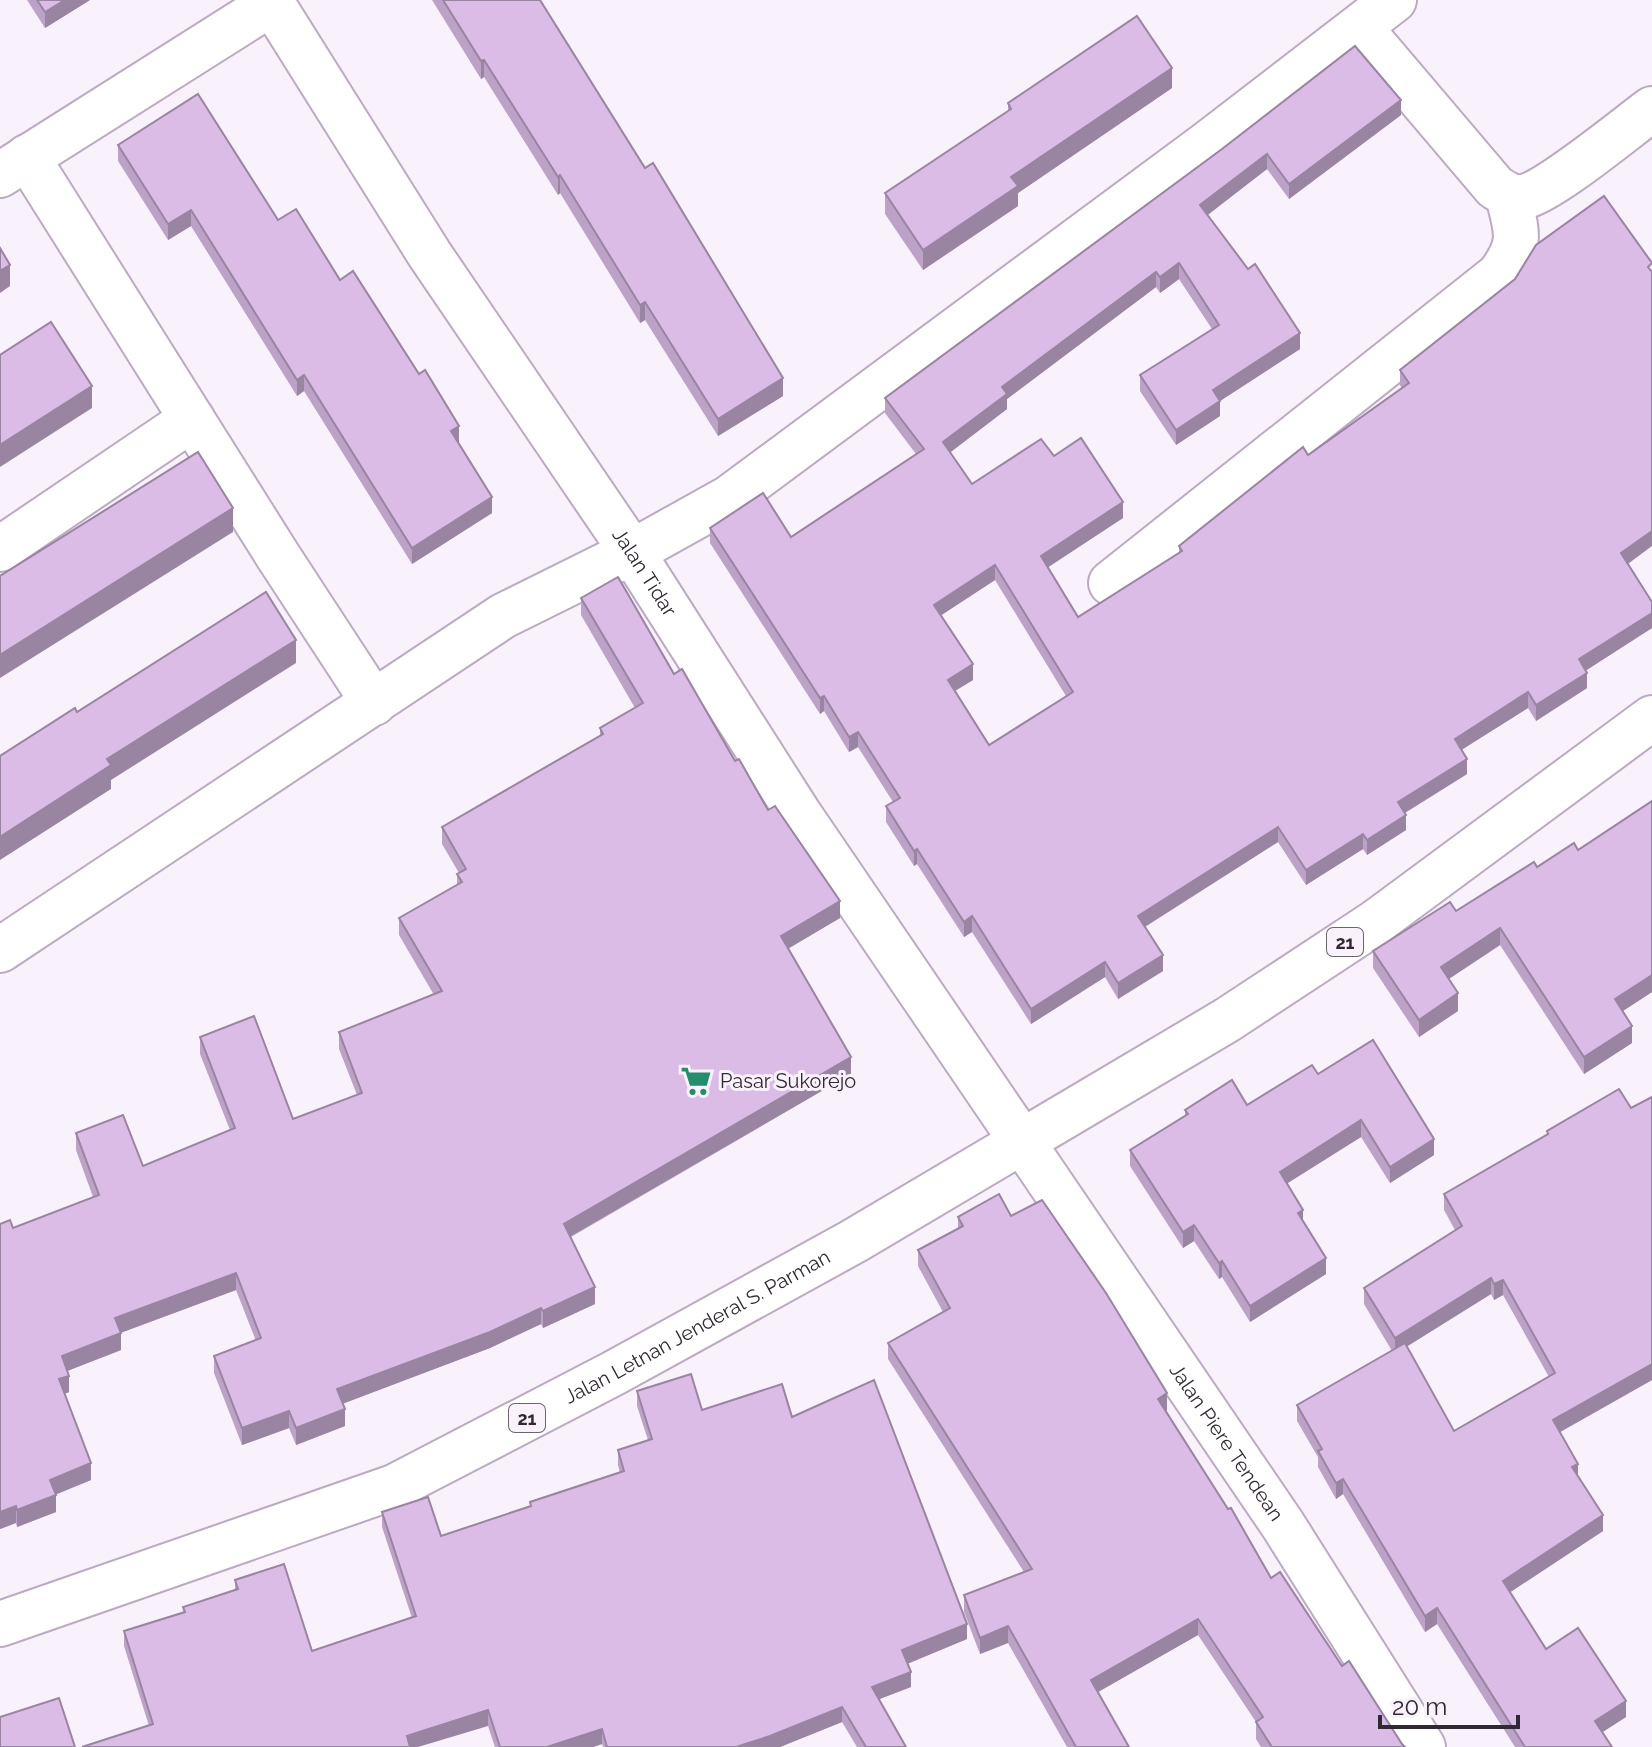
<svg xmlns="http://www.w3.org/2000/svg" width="1652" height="1747" viewBox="0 0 1652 1747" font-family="Raleway,sans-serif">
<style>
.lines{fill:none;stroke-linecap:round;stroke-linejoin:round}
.minor-casing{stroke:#bcaac3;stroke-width:48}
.major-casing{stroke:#bcaac3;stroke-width:48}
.highway-casing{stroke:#bcaac3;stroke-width:48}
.minor{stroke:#fff;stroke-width:44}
.major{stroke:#fff;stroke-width:44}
.highway{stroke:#fff;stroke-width:44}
.wall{fill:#bca2c6;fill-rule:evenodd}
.shaded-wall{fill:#9984a1}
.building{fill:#dbbce6;stroke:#9984a1;stroke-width:2;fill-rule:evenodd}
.labels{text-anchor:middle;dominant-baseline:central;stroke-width:6;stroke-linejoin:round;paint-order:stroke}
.shield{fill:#f9f1fc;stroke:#6c656f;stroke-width:2}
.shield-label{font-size:18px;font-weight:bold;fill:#302933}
.street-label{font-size:20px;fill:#302933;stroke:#f9f1fc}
.poi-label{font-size:20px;fill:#302933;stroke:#f9f1fc;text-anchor:start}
</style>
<rect width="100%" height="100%" fill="#f9f1fc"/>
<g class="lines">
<g class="minor-casing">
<g id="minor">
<path d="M1360,28L1495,187C1503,192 1512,199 1523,197C1549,192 1626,128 1652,109"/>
<polyline points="27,157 278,556 374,703"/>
<polyline points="0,175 272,3"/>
<polyline points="0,549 192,419"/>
<path d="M1111,583L1499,275C1523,243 1517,232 1508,196"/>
<polyline points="0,950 503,616 632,552 729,498 1207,144 1394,0"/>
<path id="s1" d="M1023,1143L1283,1525L1423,1747"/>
</g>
</g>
<g class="major-casing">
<g id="major">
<path id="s2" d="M270,0L430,255L632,552L799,814L1023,1143"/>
</g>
</g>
<g class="highway-casing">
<g id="highway">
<path id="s3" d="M0,1624L394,1487L614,1373L854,1241L1227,1020L1376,922L1652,718"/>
</g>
</g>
<use href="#minor" class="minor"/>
<use href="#major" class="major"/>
<use href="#highway" class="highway"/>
</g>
<g class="wall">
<polygon points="27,0 90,0 45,28"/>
<polygon points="432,0 540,0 783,396 718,436 645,320 640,323 560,193 558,195 484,77 481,79"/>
<polygon points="1172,88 1018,193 1018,206 923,270 885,214 885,193 1008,111 1008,103"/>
<path d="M1401,115L1289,199L1267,169L1207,215L1300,349L1220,401V416L1176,445L1140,391V375L1212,329L1179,279L1160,293L1156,287L1007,399V409L950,452L972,484L1054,456L1123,518L1047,567L1078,617L1179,553V546L1402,389L1400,385V370L1628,564L1652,602V628L1586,670L1587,688L1536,721L1528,708L1461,750L1467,774L1405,813L1406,830L1367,855L1363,849L1306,885L1278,842L1145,927L1163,971L1118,999L1105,977L1031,1024L972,932L964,937L917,864L914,866L886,822V806L893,802L858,747L849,752L824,711L820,714L710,543V528L791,537L916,454L885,413V398L1222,149ZM995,580L1066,696L989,745L955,691L973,680L941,615Z"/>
<polygon points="118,145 278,220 340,280 459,442 458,443 492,513 412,564 304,391 297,396 191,226 168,240 118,161"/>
<polygon points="581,598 674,674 735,761 840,918 788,948 851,1074 571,1237 595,1304 543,1328 541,1324 490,1348 343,1403 345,1426 296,1445 289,1428 242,1445 214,1373 214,1356 256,1341 236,1290 120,1333 121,1350 67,1371 69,1392 65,1394 91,1480 55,1494 56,1512 17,1527 16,1523 0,1529 0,1224 13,1228 93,1197 76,1150 76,1133 143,1166 230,1130 200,1054 200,1037 293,1119 357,1095 339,1049 339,1032 434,995 399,935 399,918 457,885 457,874 459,873 442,844 442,827 600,736 600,728 635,708 581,615"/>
<polygon points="1537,867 1652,992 1623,1011 1632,1043 1584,1074 1500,945 1449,979 1458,1011 1419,1037 1373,968 1373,951 1456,911"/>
<polygon points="1318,1074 1434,1155 1390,1183 1361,1137 1287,1183 1326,1274 1250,1322 1222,1277 1219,1279 1194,1241 1183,1248 1130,1166 1130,1150 1185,1116 1185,1110 1247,1105"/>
<path d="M1652,1097V1380L1560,1432L1578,1477L1603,1531L1510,1592L1546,1649L1626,1717L1602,1732L1612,1747H1515L1437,1624L1425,1632L1343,1494L1336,1499L1318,1467V1457L1297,1421V1405L1392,1351L1364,1304V1288L1455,1230L1444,1210V1194L1547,1135V1131L1631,1108ZM1491,1294L1494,1300L1503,1295L1549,1377L1454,1431L1407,1346Z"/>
<polygon points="1011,1216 1167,1410 1166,1410 1271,1578 1342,1666 1402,1744 1405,1747 1261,1747 1256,1739 1256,1722 1198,1635 1098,1692 1129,1747 1067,1747 1008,1643 980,1654 964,1612 964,1595 1024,1572 888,1359 888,1343 943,1312 918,1266 918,1250 958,1229 958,1217"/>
<polygon points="637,1391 702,1410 792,1417 967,1639 907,1664 911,1687 879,1699 906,1747 857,1747 842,1722 780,1747 603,1747 602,1744 593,1747 495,1747 488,1726 149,1726 124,1646 124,1631 183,1612 183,1607 235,1590 235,1580 312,1651 412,1618 382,1527 382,1512 441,1536 530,1506 530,1502 620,1473 618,1465 618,1450 648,1440 637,1406"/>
</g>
<g class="shaded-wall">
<polygon points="65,0 90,0 45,28 45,12"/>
<polygon points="484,60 484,77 481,79 481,61"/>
<polygon points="1172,68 1172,88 1018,193 1018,206 923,270 923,250 1011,177"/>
<polygon points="1401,100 1401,115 1289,199 1289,184"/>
<polygon points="1267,154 1267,169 1200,221 1200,205"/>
<polygon points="560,175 560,193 558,195 558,177"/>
<polygon points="191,210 191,226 168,240 168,224"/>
<polygon points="1179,263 1179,279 1160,293 1160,277"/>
<polygon points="10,265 10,286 0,293 0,271"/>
<polygon points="1156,272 1156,287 1007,399 1007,409 943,458 943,442 1002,387"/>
<polygon points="645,302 645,320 640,323 640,305"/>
<polygon points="1300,333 1300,349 1220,401 1220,416 1176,445 1176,430 1213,390"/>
<polygon points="304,375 304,391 297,396 297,380"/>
<polygon points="783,378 783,396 718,436 718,419"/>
<polygon points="92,386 92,408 0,467 0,445"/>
<polygon points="459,426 459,442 451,447 451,431"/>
<polygon points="492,497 492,513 412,564 412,548"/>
<polygon points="1123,502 1123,518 1041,572 1041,556"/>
<polygon points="233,508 233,532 0,678 0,655"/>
<polygon points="1652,531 1652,546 1621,569 1621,553"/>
<polygon points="995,565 995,580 934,620 934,605"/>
<polygon points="1652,613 1652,628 1579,675 1579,659"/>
<polygon points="296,640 296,663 111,780 111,789 0,860 0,837 107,759"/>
<polygon points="973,664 973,680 948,695 948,680"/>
<polygon points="1587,673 1587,688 1536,721 1536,705"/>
<polygon points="1528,692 1528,708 1455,754 1455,739"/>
<polygon points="824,696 824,711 820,714 820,698"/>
<polygon points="858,732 858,747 849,752 849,737"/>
<polygon points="1467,759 1467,774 1398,817 1398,802"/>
<polygon points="1406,815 1406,830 1367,855 1367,840"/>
<polygon points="1278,827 1278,842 1138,931 1138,916"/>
<polygon points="1363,834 1363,849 1306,885 1306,870"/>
<polygon points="917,849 917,864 914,866 914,851"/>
<polygon points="840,901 840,918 781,953 781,936"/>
<polygon points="972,916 972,932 964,937 964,922"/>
<polygon points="1500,928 1500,945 1441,984 1441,967"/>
<polygon points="1163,955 1163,971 1118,999 1118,983"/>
<polygon points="1105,962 1105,977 1031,1024 1031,1009"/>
<polygon points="1652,975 1652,992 1615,1016 1615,999"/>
<polygon points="1458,993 1458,1011 1419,1037 1419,1020"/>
<polygon points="1632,1026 1632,1043 1584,1074 1584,1057"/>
<polygon points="851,1057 851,1074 564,1240 564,1224"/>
<polygon points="1361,1120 1361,1137 1280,1188 1280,1172"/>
<polygon points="1434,1139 1434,1155 1390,1183 1390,1167"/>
<polygon points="1303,1210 1303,1226 1298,1213"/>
<polygon points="1194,1225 1194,1241 1183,1248 1183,1232"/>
<polygon points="1326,1258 1326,1274 1250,1322 1250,1306"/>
<polygon points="1222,1261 1222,1277 1219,1279 1219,1263"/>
<polygon points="236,1273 236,1290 115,1335 115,1318"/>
<polygon points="1491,1278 1491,1294 1395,1354 1395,1338"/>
<polygon points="1503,1280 1503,1295 1494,1300 1494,1284"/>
<polygon points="595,1287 595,1304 543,1328 543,1311"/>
<polygon points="541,1308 541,1324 490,1348 337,1406 337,1389"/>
<polygon points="121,1333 121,1350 62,1373 62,1356"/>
<polygon points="1652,1364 1652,1380 1553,1436 1553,1420"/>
<polygon points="69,1376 69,1392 59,1396 59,1379"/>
<polygon points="1167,1393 1167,1410 1158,1415 1158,1399"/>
<polygon points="345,1409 345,1426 296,1445 296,1428"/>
<polygon points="289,1411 289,1428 242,1445 242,1428"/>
<polygon points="91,1463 91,1480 50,1497 50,1480"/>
<polygon points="1578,1464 1578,1479 1572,1467"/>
<polygon points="1343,1479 1343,1494 1336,1499 1336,1483"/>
<polygon points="56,1495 56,1512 17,1527 17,1510"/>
<polygon points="16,1506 16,1523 0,1529 0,1512"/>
<polygon points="1603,1515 1603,1531 1503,1597 1503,1581"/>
<polygon points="1437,1608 1437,1624 1425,1632 1425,1616"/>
<polygon points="1198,1619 1198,1635 1091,1696 1091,1680"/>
<polygon points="967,1624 967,1639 902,1666 902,1650"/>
<polygon points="1008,1626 1008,1643 980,1654 980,1638"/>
<polygon points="911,1672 911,1687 872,1702 872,1687"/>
<polygon points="1626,1701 1626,1717 1595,1737 1595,1721"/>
<polygon points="842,1707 842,1722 780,1747 736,1747"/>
<polygon points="488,1710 488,1726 418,1747 407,1747 407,1736"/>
<polygon points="602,1729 602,1744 593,1747 547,1747"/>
</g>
<g class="building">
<polygon points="37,0 65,0 45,12"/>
<polygon points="443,0 540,0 645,168 653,163 783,378 718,419 645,302 640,305 560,175 558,177 484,60 481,61"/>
<polygon points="1137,16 1172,68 1011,177 1018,186 923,250 885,193 1011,109 1008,103"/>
<path d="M1355,46L1401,100L1289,184L1267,154L1200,205L1248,269L1255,264L1300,333L1213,390L1220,401L1176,430L1140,375L1219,325L1179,263L1160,277L1156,272L1002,387L1007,394L943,442L972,484L1041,439L1054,456L1081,438L1123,502L1041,556L1078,617L1182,551L1179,546L1303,447L1308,455L1409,383L1400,370L1515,279L1536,245L1604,196L1652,263L1648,267L1652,272V531L1621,553L1652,602V613L1579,659L1587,673L1536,705L1528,692L1455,739L1467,759L1398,802L1406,815L1367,840L1363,834L1306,870L1278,827L1138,916L1163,955L1118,983L1105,962L1031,1009L972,916L964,922L917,849L914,851L886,806L900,798L858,732L849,737L824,696L820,698L710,528L763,493L791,537L924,449L885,398L1222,149ZM995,565L1073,692L989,745L948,680L973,664L934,605Z"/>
<polygon points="198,94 278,220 296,209 340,280 353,271 419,374 425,370 459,426 451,431 492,497 412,548 304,375 297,380 191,210 168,224 118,145"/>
<polygon points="0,248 10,265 0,271"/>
<polygon points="51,322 92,386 0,445 0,355"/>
<polygon points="198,452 233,508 0,655 0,576"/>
<polygon points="618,577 674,674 682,669 735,761 739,759 768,810 775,806 840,901 781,936 851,1057 564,1224 595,1287 543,1311 541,1308 490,1332 337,1389 345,1409 296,1428 289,1411 242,1428 214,1356 261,1338 236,1273 115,1318 121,1333 62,1356 69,1376 59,1379 91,1463 50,1480 56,1495 17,1510 16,1506 0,1512 0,1224 10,1220 13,1228 99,1195 76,1133 123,1115 143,1166 235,1128 200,1037 254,1016 293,1119 362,1093 339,1032 442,991 399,918 462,882 457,874 466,869 442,827 603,734 600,728 643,703 581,598"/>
<polygon points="266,592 296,640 107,759 111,765 0,837 0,756 75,708 77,712"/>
<polygon points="1652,801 1652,975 1615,999 1632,1026 1584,1057 1500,928 1441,967 1458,993 1419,1020 1373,951 1450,902 1456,911 1534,862 1537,867 1574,843 1578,850"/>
<polygon points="1373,1040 1434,1139 1390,1167 1361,1120 1280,1172 1303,1210 1298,1213 1326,1258 1250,1306 1222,1261 1219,1263 1194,1225 1183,1232 1130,1150 1188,1114 1185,1110 1232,1080 1247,1105 1312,1065 1318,1074"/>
<polygon points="1619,1089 1631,1108 1652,1097 1652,1364 1553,1420 1578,1464 1572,1467 1603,1515 1503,1581 1546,1649 1578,1628 1626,1701 1595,1721 1612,1747 1525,1747 1437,1608 1425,1616 1343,1479 1336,1483 1318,1451 1322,1449 1297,1405 1405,1343 1454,1431 1555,1373 1503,1280 1494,1284 1491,1278 1395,1338 1364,1288 1462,1226 1444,1194 1548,1134 1547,1131"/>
<polygon points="999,1194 1011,1216 1042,1200 1106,1293 1167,1393 1158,1399 1228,1509 1231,1508 1271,1578 1280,1572 1342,1666 1349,1661 1402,1744 1405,1747 1272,1747 1256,1722 1263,1717 1198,1619 1091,1680 1129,1747 1076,1747 1008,1626 980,1638 964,1595 1032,1569 888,1343 950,1308 918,1250 963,1226 958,1217"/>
<polygon points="691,1374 702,1410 782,1384 792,1417 874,1380 967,1624 902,1650 911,1672 872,1687 906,1747 866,1747 842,1707 770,1736 736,1747 607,1747 602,1729 547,1747 500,1747 488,1710 407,1736 410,1747 82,1747 153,1724 124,1631 185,1612 183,1607 238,1589 235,1580 284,1564 312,1651 416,1616 382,1512 428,1497 441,1536 531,1506 530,1502 624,1471 618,1450 652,1439 637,1391"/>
<polygon points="59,1698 75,1747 0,1747 0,1717"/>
</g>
<defs>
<g id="supermarket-bare" transform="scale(2.4)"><path d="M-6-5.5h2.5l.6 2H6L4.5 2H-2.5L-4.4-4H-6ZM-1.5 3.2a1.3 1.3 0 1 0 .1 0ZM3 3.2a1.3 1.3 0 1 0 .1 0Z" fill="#238e6c" stroke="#f9f1fc" stroke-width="2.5" paint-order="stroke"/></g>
</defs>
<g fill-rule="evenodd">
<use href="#supermarket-bare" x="696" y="1081"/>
</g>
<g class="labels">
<g class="shield">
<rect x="1327" y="928" width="36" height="28" rx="6"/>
<rect x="509" y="1404" width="36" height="28" rx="6"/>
</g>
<g class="shield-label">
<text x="1345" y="942">21</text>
<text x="527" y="1418">21</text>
</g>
<g class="street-label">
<text stroke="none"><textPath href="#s2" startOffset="684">Jalan Tidar</textPath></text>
<text stroke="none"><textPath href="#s3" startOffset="760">Jalan Letnan Jenderal S. Parman</textPath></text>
<text stroke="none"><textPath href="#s1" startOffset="362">Jalan Piere Tendean</textPath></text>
</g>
<g class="poi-label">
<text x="720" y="1081">Pasar Sukorejo</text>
</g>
</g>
<path d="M1380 1715v12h138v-12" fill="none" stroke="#302933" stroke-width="4"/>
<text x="1392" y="1715" font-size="24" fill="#302933" stroke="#f9f1fc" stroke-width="6" paint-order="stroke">20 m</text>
</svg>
